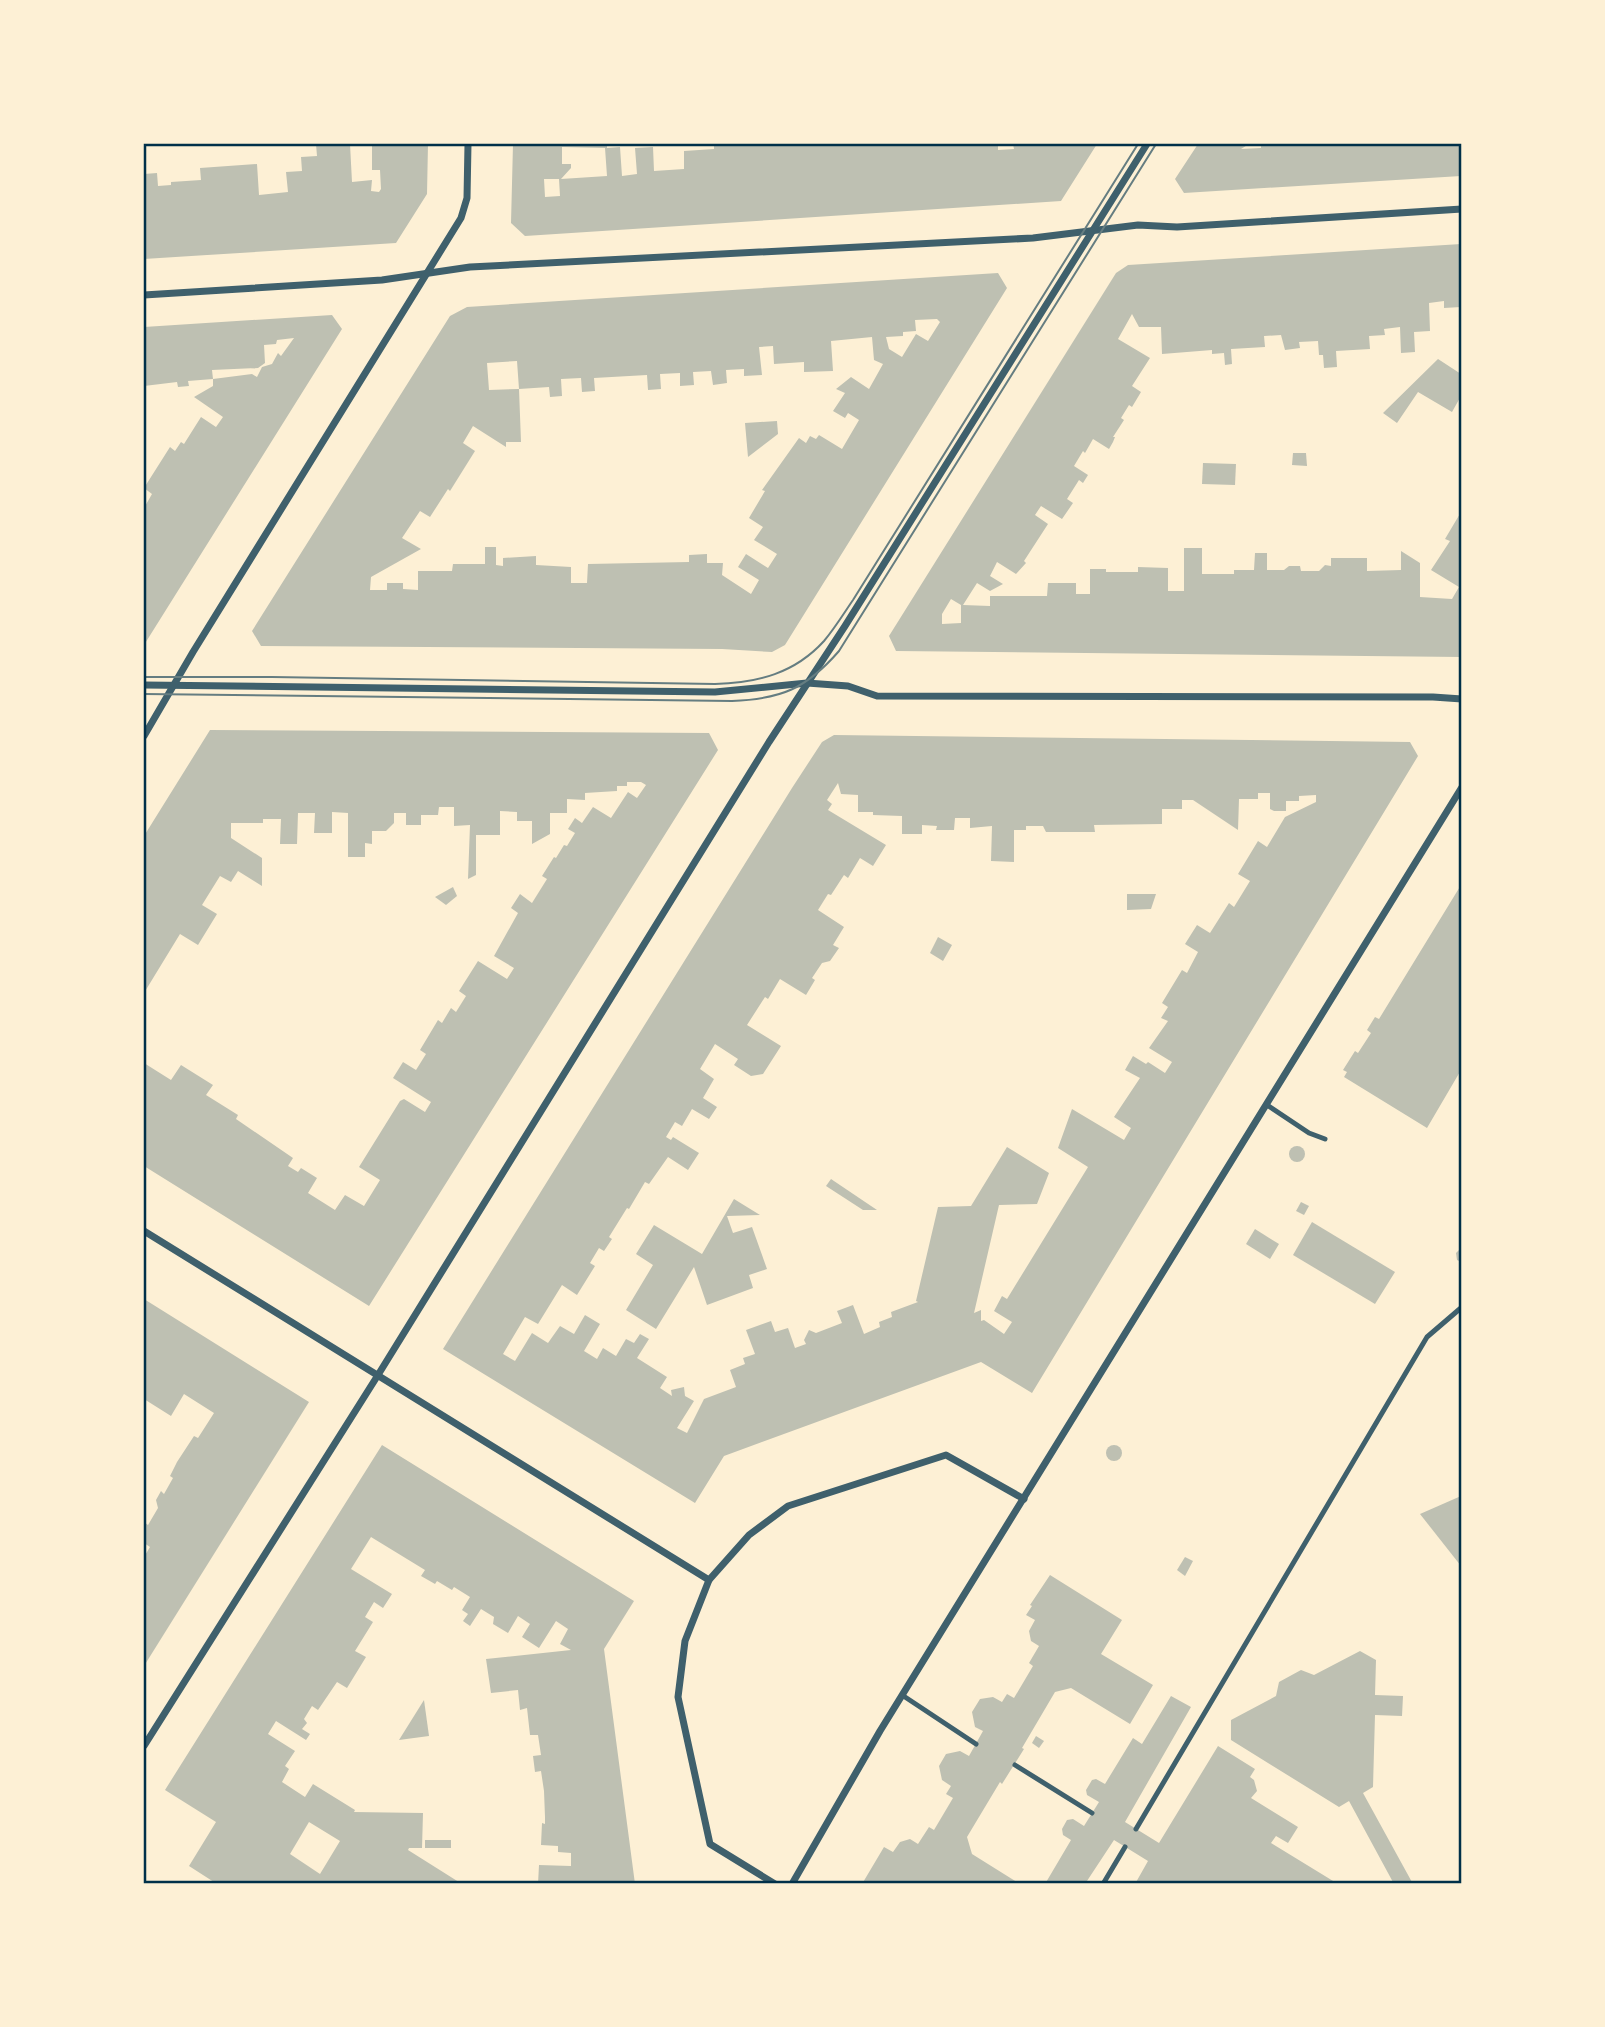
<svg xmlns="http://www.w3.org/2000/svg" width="1605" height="2027" viewBox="0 0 1605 2027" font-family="Poppins,sans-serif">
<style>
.building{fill:#bec0b2;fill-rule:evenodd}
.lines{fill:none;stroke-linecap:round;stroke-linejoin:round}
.service{stroke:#3f606c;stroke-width:5}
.minor{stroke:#3f606c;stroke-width:7}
.tram{stroke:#657d81;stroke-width:2}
.neatline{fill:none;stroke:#003049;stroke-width:2.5}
</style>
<rect width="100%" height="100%" fill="#fdf0d5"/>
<g class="building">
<polygon points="316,144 350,144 352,182 372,180 371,191 379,192 381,189 380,170 372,170 372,144 428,144 427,194 396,243 144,259 144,174 157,173 158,186 171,185 171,182 201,180 200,168 257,164 259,195 288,192 286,172 302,171 301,157 317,156"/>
<path d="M513,144H607V148L620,147L622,176L637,174L635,148L653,147L654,171L684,169V151L714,149V144H998V150L1014,149L1013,144H1097L1061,201L525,236L511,223ZM562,147L605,148L607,176L561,179L571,168V164H562ZM544,179H559L560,196L545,197Z"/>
<polygon points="1198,144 1249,144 1241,149 1261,148 1261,144 1461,144 1461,176 1184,193 1175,179"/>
<path d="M1461,244V307L1444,308V301L1429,303L1430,331L1414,332L1415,352L1401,353L1400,327L1384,329L1385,335L1369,336L1370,349L1336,351L1337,367L1324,368L1323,355H1319L1318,341L1299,342L1300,348L1285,350L1281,335L1264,336L1265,347L1231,349L1232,364L1225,365L1224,353L1212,354V350L1162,354L1161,327H1139L1132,314L1118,339L1150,358L1132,386L1141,392L1132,407L1129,405L1121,418L1124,420L1113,437H1115L1113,442L1109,449L1093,439L1085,453L1083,451L1074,466L1088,475L1083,483L1079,480L1067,499L1073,503L1062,519L1041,506L1035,515L1048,524L1024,561L1026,563L1016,574L997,562L990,576L1003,584L990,591L977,583L963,605L990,606V596H1047L1048,583H1076V594H1090V569H1106V572H1138V567L1168,568V591H1184V548H1202V574H1234V570H1254L1255,553H1267V570H1284L1289,566H1300L1301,571H1319L1325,565L1331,566V558H1367V571L1401,570V551L1420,563V597L1452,599L1459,587L1431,570L1450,541L1445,539L1461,512V657L896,651L889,636L1116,273L1128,265ZM951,599L961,605V623L942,624V614Z"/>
<path d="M998,273L1007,288L785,645L772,652L722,649L261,646L252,631L450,316L467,307ZM937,319L940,322L928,341L916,334L902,357L889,349L886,337L903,336V332L916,331L915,320ZM872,337L874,360L883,364L869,389L851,377L836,389L845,393L833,411L845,418L848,413L859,420L842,449L819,435L816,439L810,436L806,443L799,438L762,490L765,491L749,518L763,527L754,540L777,554L768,568L746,554L738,567L759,580L751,594L722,575L723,563H707V554L689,555V562L588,564L587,583H571V567L536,565V556L503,558V566L496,565V547H485V564H453L452,571H418V590L403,589V583H387V590H370L371,577L421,549L402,538L420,511L430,517L448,489L450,491L475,451L463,443L473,426L506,447V442H521L519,389L489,390L487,363L517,361L519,389L549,387L550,397L562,396L561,379L581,378L582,392L595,391L594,378L647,375L648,390L661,389L660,374L680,373V386L694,385L693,372L711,371L713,385L727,383L726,370L744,369V376L762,375L759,347L773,346L774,364L804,362V372L833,371L831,341Z"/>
<path d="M332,315L342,329L144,645V508L152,494L144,488L170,447L175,451L181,442L184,444L201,417L216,427L223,417L194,397L213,386V379L188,381L189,386L178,387L177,382L144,386V327ZM294,338L281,356L278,353L272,364L262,367L257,377L252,374L213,379L212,370L258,368L265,363L264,345L276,344L277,340Z"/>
<polygon points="1438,359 1461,374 1461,396 1452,412 1418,392 1397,423 1383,413"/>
<polygon points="777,421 778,434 748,457 745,423"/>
<polygon points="1293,453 1306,453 1307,466 1292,465"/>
<polygon points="1203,463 1236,464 1235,485 1202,484"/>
<polygon points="210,730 709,733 718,750 369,1306 144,1166 144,1063 171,1080 181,1065 213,1085 206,1095 238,1115 236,1119 293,1158 288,1166 298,1172 301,1168 317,1178 308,1193 335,1210 345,1195 364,1206 380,1180 359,1167 400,1101 404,1099 425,1112 431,1102 393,1078 403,1062 416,1070 426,1054 420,1050 438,1020 442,1023 451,1008 456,1012 466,996 459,991 478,961 507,979 514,968 494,956 518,913 511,908 520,894 532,903 547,879 542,876 554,857 556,858 564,845 567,846 575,833 568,829 575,818 582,823 593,807 611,818 628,792 637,798 646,785 641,782 627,782 627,786 617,786 617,791 585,793 585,800 567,799 567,813 550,813 550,834 532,844 532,821 517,821 517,812 500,811 500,835 476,835 476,875 468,879 470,825 454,826 454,807 439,807 438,815 421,815 421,825 406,825 406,813 394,813 394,823 386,831 372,831 372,844 365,843 365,857 348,857 348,813 332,812 332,833 314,833 315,813 298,813 297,844 280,844 281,819 263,819 263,823 231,823 231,838 262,858 262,886 238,871 231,882 220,876 202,905 217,914 198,945 180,934 144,993 144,836"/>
<path d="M834,735L1410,742L1418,756L1032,1393L981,1362L724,1456L695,1503L443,1349L792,788L822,742ZM838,783L841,794L858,795V812H873V815L902,816V834H922V825L937,826L936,830H954L955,818H970V828L992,826L991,861L1014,862V830H1026V826H1043L1046,832H1095L1094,825L1162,824V809H1182V800H1193L1238,830L1239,799H1258V793H1270V809L1274,811H1286V801H1299V796L1316,795V802L1285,817L1267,847L1258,841L1238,874L1250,881L1234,907L1229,903L1210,933L1197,925L1185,944L1198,952L1187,973L1182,970L1162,1003L1168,1007L1161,1018L1168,1021L1149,1048L1172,1062L1165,1073L1148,1062L1146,1064L1133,1056L1125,1070L1140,1078L1114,1117L1131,1128L1124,1140L1072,1109L1058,1148L1088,1167L1007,1299L1002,1296L994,1311L1012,1322L1004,1334L984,1320L981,1321V1310L974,1313L999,1205L1037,1204L1049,1173L1007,1147L971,1206L938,1207L916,1301L918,1302L891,1312L892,1317L879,1322L880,1327L864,1334L853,1305L837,1311L842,1323L816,1333L809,1330L804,1340L806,1344L795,1348L788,1328L775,1332L771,1321L746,1330L755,1354L743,1358L745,1364L730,1370L736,1387L704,1399L687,1433L677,1428L694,1401L685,1396L684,1387L671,1390L672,1396L660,1388L667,1377L637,1358L649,1339L640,1334L634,1343L626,1339L616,1356L603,1348L597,1359L584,1351L600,1324L585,1315L574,1334L560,1326L548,1343L532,1333L515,1361L503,1354L525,1317L538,1324L562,1285L577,1295L595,1266L590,1263L599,1248L604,1251L612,1239L609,1237L627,1208L629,1209L645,1182L649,1184L668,1157L688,1170L699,1153L673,1137L671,1140L666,1137L675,1122L682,1126L692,1109L709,1119L717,1107L703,1098L714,1079L700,1069L715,1044L738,1059L734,1065L751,1076L763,1074L781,1046L747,1025L765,997L768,999L780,979L806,995L815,980L812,978L822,963L830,961L839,948L833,945L844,927L818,910L828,894L831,895L844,875L848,878L860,858L873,866L886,845L828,810L832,804L827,800Z"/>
<polygon points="1461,885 1461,1070 1427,1128 1344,1077 1347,1072 1343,1070 1355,1051 1358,1053 1371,1033 1367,1030 1375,1017 1379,1019"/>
<polygon points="453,887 457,896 446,905 435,897"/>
<polygon points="1127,894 1156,894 1151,909 1127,910"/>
<polygon points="938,937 952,945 943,961 930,953"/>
<circle cx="1297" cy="1154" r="8"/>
<polygon points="831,1179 877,1210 863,1210 826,1186"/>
<polygon points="734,1199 760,1215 727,1216 733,1233 752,1227 767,1269 749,1275 753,1288 707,1305 694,1267 656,1329 626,1310 653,1265 636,1254 654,1225 702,1254"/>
<polygon points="1301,1202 1309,1206 1304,1215 1296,1211"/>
<polygon points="1312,1222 1395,1272 1375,1304 1293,1255"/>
<polygon points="1255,1229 1279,1244 1270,1259 1246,1244"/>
<polygon points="1461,1248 1461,1262 1457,1260 1456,1253"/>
<polygon points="144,1299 309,1402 144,1666 144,1557 150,1547 144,1543 144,1522 148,1525 158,1508 156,1500 161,1491 164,1494 173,1478 170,1476 177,1462 194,1436 198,1438 214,1413 184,1394 171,1416 144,1399"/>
<path d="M382,1445L634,1601L604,1649L635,1884H538L539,1865L571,1866V1853L558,1852V1846L541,1845L542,1823L545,1824V1817L544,1791L541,1771L535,1772L533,1756L541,1755L538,1735H530L527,1708L520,1710L518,1690L491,1693L486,1659L571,1650L560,1644L568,1629L556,1621L539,1648L522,1637L530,1624L518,1616L508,1633L493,1624L494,1617L481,1609L470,1626L463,1621L468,1614L462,1610L470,1597L454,1587L452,1590L437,1581L435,1584L421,1576L425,1570L371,1537L351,1569L392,1594L383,1608L374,1602L365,1617L373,1622L355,1651L366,1657L347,1688L337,1682L318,1710L312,1706L304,1719L307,1723L302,1729L310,1734L306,1740L276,1721L268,1734L295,1751L285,1766L289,1769L282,1782L305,1797L313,1784L355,1810L354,1812L423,1813L422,1848H409L408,1850L462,1884H217L189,1866L216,1822L165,1790ZM309,1822L340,1841L320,1874L290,1854Z"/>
<circle cx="1114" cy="1453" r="8"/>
<polygon points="1461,1496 1461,1566 1420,1514"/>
<polygon points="1185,1557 1193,1561 1185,1576 1177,1570"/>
<polygon points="1050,1575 1122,1620 1101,1654 1153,1685 1130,1724 1071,1688 1055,1692 1022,1748 1024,1749 1002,1784 1000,1782 967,1837 972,1854 1020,1884 862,1884 884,1847 893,1852 900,1842 910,1839 918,1844 929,1827 934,1830 953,1798 946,1794 951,1786 942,1780 939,1766 946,1754 960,1751 969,1756 983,1731 975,1727 972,1712 980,1699 993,1697 1002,1702 1007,1694 1014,1698 1033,1666 1029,1663 1039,1646 1031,1641 1029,1631 1035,1620 1026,1615 1032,1606 1030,1605"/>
<polygon points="1360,1651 1376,1660 1375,1695 1403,1696 1402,1716 1375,1715 1373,1787 1363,1793 1413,1884 1394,1884 1349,1801 1339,1807 1231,1740 1231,1720 1276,1696 1279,1682 1301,1670 1314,1675"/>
<polygon points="1171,1696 1191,1707 1125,1822 1159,1843 1218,1746 1255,1769 1250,1777 1254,1780 1257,1791 1251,1798 1298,1827 1288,1843 1276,1836 1271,1843 1338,1884 1135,1884 1148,1861 1114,1840 1085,1884 1045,1884 1071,1840 1063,1835 1062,1829 1067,1820 1073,1819 1084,1826 1099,1802 1087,1795 1086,1790 1092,1780 1096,1779 1105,1784 1133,1738 1142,1744"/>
<polygon points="424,1700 429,1736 399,1740"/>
<polygon points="1036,1736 1044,1741 1039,1748 1032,1743"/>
<rect x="425" y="1840" width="26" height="8"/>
</g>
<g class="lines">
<g class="service">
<polyline points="1267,1105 1309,1133 1325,1139"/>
<polyline points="902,1695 976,1744"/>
<polyline points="1015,1765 1092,1813"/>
<polyline points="1136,1829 1427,1337 1462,1307"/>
<polyline points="1103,1884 1125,1847"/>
</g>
<g class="minor">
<polyline points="144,295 382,280 470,267 1033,238 1138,225 1177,227 1462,209"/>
<polyline points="144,685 715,692 807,683 848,686 877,696 1433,697 1462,699"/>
<polyline points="144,736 193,652 461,218 467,198 468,144"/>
<polyline points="144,1231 709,1580"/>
<polyline points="144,1746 378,1375 769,742 845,626 1147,144"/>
<polyline points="775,1884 710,1844 678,1697 685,1641 709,1580 749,1535 788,1506 946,1455 1024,1499"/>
<polyline points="792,1884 880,1731 1462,787"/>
</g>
<g class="tram">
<path d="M144,677H272L715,684C758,683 795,673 824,641C835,628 844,613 853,600L1138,144"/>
<path d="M144,694L732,701C781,699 806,689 839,651L1156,144"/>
</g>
</g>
<rect width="1605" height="2027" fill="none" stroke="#fdf0d5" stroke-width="290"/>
<rect x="145" y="145" width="1315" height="1737" class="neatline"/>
</svg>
